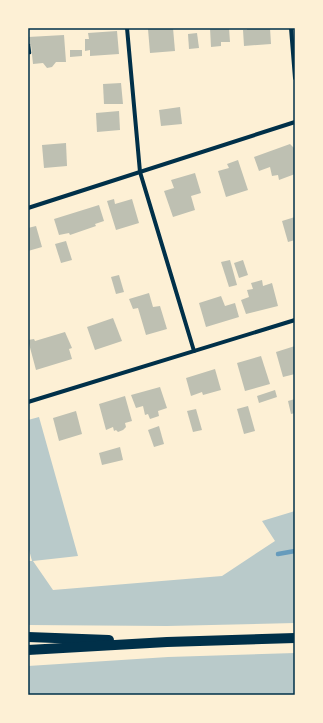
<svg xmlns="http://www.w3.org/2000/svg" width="323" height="723" viewBox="0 0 323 723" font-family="'Nunito Sans',sans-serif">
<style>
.green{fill:#b9caca}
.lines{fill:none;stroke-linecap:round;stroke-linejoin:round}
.stream{stroke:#669bbc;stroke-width:4.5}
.building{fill:#bec0b2}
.path{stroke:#003049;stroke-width:2.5}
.minor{stroke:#003049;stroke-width:4}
.primary{stroke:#003049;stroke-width:10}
.neatline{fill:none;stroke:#003049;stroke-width:1.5}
</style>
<rect width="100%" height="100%" fill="#fdf0d5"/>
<g class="green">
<polygon points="39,417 78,556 33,561 53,590 222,576 275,541 262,521 295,511 295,623 167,626 28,625 28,561 32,561 28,546 28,420"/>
<polygon points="295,653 295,695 28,695 28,666 168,657"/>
</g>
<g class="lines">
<polyline class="stream" points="278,554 295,551"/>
</g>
<g class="building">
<polygon points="173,28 175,51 150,53 148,29"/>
<polygon points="210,28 229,28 230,42 221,42 221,46 211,47"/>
<polygon points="247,28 270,28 271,44 244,46 243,30 247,30"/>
<polygon points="117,31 119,54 90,56 90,50 85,51 85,39 89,39 88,33"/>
<polygon points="197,33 199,48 189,49 188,34"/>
<polygon points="64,35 66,62 56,62 52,67 47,68 43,63 33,64 31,45 28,45 28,37"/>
<polygon points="70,50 82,50 82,56 70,57"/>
<polygon points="121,83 123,104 104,104 103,84"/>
<polygon points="180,107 182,124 161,126 159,110"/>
<polygon points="119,111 120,130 97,132 96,113"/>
<polygon points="66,143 67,166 44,168 42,145"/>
<polygon points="290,144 294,148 295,174 279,180 278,175 272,176 270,167 259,171 254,157"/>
<polygon points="238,160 248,190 226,197 218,171 229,168 227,164"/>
<polygon points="195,173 201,193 191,196 195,210 173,217 164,191 174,188 171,180"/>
<polygon points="114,199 115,204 132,199 139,223 116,230 107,201"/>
<polygon points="99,205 104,221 95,224 96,226 70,235 69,233 59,235 54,219"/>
<polygon points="295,217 295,240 288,242 282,221"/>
<polygon points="36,226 42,247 28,251 28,228"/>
<polygon points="66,241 72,260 61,263 55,244"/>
<polygon points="230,260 237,285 229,287 221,262"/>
<polygon points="243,260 248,275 239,278 234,263"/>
<polygon points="119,275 124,292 116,294 111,277"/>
<polygon points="262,280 263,286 272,283 278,306 246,314 241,300 249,297 247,290 253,289 251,283"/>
<polygon points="149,293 153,307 160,306 167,329 146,335 138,308 133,309 129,299"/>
<polygon points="221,296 225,306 235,303 239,317 206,327 199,303"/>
<polygon points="113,318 122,341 95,350 87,327"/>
<polygon points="65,332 72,348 69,349 72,359 36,370 28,340 34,339 35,341"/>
<polygon points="295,346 295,374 283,377 276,352"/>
<polygon points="261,356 270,384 245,391 237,363"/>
<polygon points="215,369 221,390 203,395 202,392 191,396 186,378"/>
<polygon points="160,387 167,408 158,411 159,416 150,419 148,414 145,415 143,406 136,408 131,395"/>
<polygon points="275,390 277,397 259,403 257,396"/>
<polygon points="125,396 132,421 125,423 126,427 123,430 118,432 116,430 114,431 113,427 106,430 99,404"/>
<polygon points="295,399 295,413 291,414 288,401"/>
<polygon points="248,406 255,431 244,434 237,409"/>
<polygon points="196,409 202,430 193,432 187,411"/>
<polygon points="76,411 82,434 59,441 53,418"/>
<polygon points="159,426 164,444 154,447 148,430"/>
<polygon points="120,447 123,460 102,465 99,453"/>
</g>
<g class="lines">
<polyline class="path" points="28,53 30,53 29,45"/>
<g class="minor">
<polyline points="127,28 140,172 194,351"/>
<polyline points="291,28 295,78"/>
<polyline points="28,208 295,122"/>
<polyline points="28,402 295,320"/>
</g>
<g class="primary">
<polyline points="28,637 109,640"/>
<polyline points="28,650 167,642 295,638"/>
</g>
</g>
<rect width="323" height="723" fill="none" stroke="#fdf0d5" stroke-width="58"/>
<rect x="29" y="29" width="265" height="665" class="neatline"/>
</svg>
